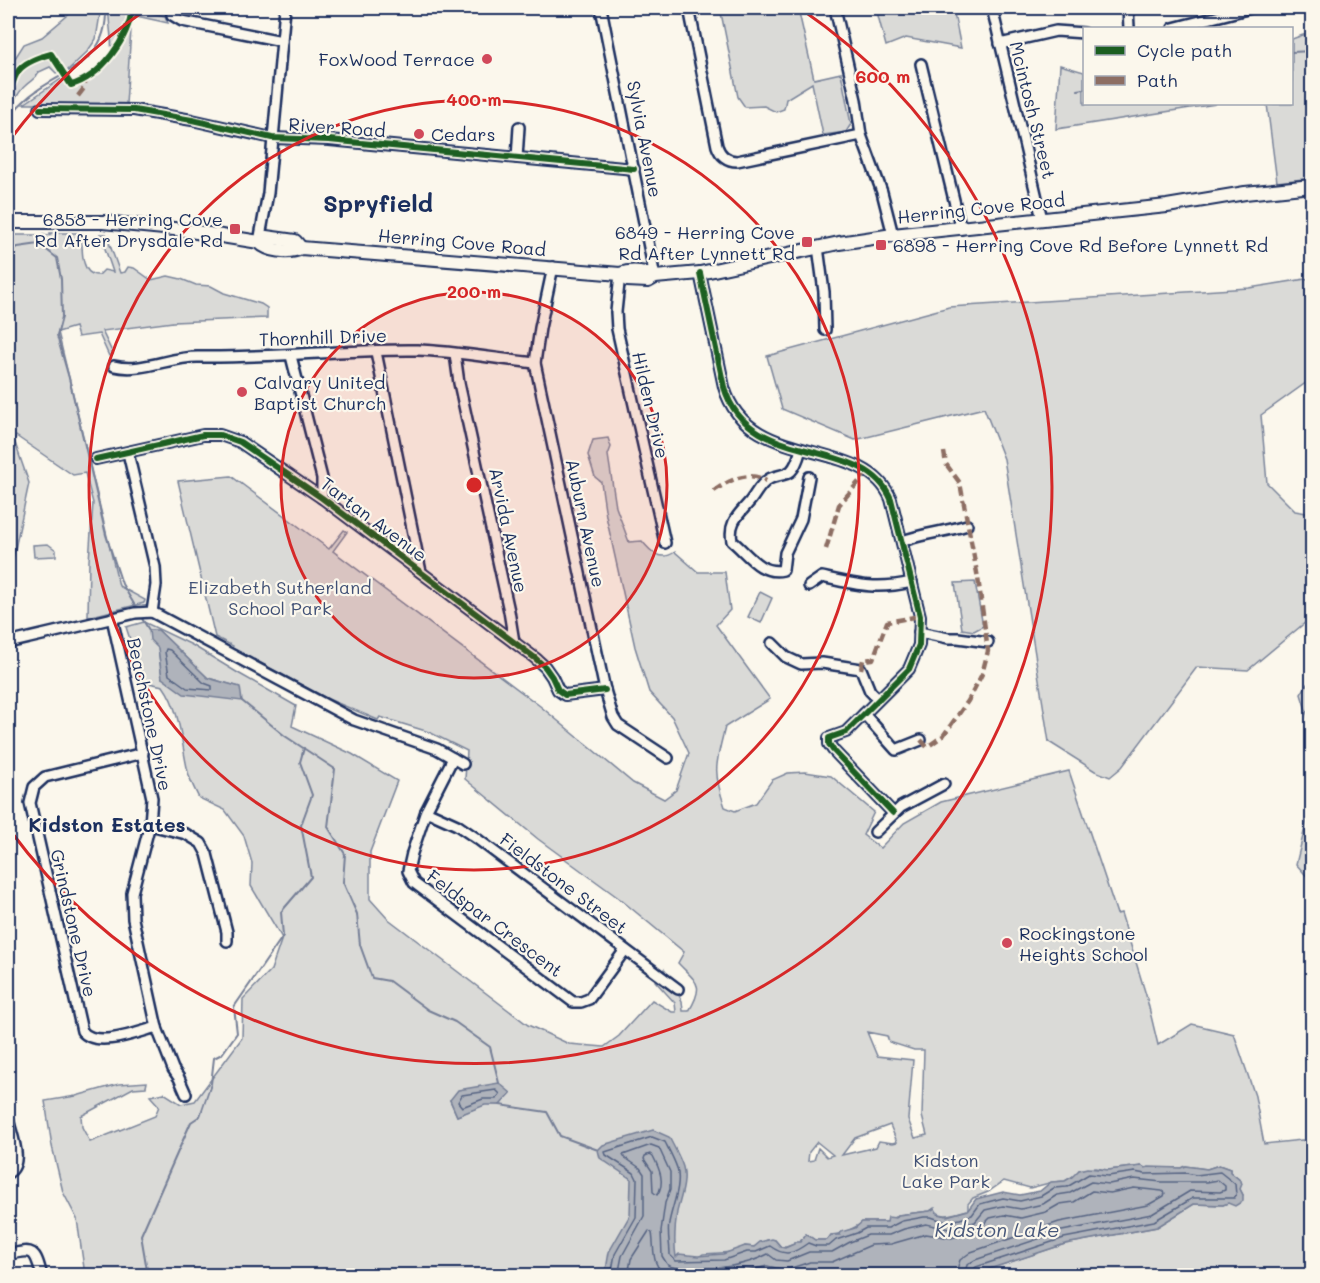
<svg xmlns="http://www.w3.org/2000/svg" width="1320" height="1283" viewBox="0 0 1320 1283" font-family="Mali,sans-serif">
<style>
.green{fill:#dadad7;stroke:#7a849a;stroke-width:1.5;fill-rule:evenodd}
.water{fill:#afb3bb;stroke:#747e96;stroke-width:1.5}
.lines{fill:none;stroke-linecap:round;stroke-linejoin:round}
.shore{stroke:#566483;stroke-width:1.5}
.stream{stroke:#747e96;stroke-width:2}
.minor-casing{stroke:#1b2f5e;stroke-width:14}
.major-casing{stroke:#1b2f5e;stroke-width:16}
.minor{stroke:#fbf7ec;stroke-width:9}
.major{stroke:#fbf7ec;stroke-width:12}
.quiet{stroke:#8d6e63;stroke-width:4.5;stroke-dasharray:9 4.5;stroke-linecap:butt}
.cycleway-casing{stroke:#fbf7ec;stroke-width:10}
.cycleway{stroke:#1b5e20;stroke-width:6}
.ring{fill:none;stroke:#d62828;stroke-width:3}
.poi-dot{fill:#d1495b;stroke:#fbf7ec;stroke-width:2}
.labels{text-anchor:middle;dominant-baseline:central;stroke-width:4.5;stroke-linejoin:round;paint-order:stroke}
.poi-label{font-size:18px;fill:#1b2f5e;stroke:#fbf7ec;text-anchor:start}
.street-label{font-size:18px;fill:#1b2f5e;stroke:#fbf7ec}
.park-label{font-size:18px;fill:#415176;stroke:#fbf7ec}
.neighbourhood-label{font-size:20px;font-weight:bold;fill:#1b2f5e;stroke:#fbf7ec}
.water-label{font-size:20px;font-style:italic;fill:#47577a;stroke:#fbf7ec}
.district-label{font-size:24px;font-weight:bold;fill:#1b2f5e;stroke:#fbf7ec}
.centre{fill:#d62828;stroke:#fbf7ec;stroke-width:3}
.ring-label{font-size:18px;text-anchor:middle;font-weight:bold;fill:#d62828;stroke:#fbf7ec;stroke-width:4.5;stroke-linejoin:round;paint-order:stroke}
</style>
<rect width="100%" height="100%" fill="#fbf7ec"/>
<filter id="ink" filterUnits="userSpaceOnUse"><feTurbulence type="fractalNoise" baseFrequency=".0167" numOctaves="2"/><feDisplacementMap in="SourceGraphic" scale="12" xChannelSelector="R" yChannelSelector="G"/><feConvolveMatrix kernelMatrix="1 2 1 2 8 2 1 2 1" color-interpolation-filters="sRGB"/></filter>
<g filter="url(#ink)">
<g class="green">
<path d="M73,8H101L96,39L87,52L68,70L56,73L50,67L39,72C35,80 31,80 25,86C18,92 16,101 8,106V69L24,44L42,37L74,10Z"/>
<path d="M109,8H133V9L165,16L168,23L132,15L126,104H24L61,79L75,83C84,75 104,65 110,56C115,50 107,18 109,8Z"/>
<polygon points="720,8 798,8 814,79 841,73 851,124 846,132 823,135 812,83 786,99 784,109 776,112 764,106 745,107 738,97"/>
<polygon points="876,8 953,8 961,48 906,38 886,46"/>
<polygon points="1312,34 1312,178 1277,182 1267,104 1292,104 1292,39 1303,35"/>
<polygon points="1060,65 1084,72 1084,104 1216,104 1056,129"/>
<path d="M50,233H82C82,247 80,277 99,275L104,270L113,272L100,234H106L120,273L125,272L128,267L134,268L151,280L168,276L181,279L196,285L211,286L224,293L261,304L267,308V318L173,322L102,331L113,354L109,356L99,334L78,337L75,327L58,332L119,586L145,600L144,603L88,617L89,561L93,503L85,473L73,475L16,436L14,440L29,483L8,582V235H50Z"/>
<polygon points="1312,278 1312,368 1307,382 1261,415 1267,483 1295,511 1312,514 1312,617 1248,670 1197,667 1122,767 1110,777 1095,771 1049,742 1004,459 984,408 855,440 782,409 767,356 949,307 1249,288"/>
<path d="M608,438L611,447L608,455L616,507L629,542L642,541C651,552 660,562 675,552L698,572H725L730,610L716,625L770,699L725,727C716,764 712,770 725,807L735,811L756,803L772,780L788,773L805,772L831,776L874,812L863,835L880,848L904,823L941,802L1069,771L1117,914L1121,913L1146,995L1158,1045L1192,1024L1234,1034L1255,1096L1264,1144L1302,1140L1312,1142V1275H975L977,1273L1065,1244L1157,1227L1194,1204L1223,1205L1243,1195L1240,1189L1241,1181L1230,1172V1169L1219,1165L1207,1169L1185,1166L1181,1168H1145L1142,1166L1108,1170L1095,1168L1079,1170L1077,1174L1065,1181L1053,1182L1030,1188L1004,1181L988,1192L973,1198L968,1204V1210C957,1212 941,1221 934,1208L930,1211L898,1215L887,1222H862L859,1225C852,1229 839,1235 831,1235L828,1240H815L806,1234L800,1242L786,1247H781L775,1240H767L754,1247L745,1246L735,1252L703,1254L681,1269L643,1195L616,1275H85L77,1219L63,1192L52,1146L45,1101L76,1096L119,1084L147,1082L146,1087L133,1088L81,1116L82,1127L90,1142L155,1116L159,1106L150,1096L164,1093L181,1104L195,1101L242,1038L243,999L271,970L282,938L251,886L252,863L244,836L225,810L199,798C195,790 190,781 188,772C181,743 181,711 163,686L144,682L126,627L144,622L192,645L238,673L296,706L292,726L352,754L397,781L370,852V899L387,918L528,1025L569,1044L604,1047L619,1036L652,1000L672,1012H676L675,1003L655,981L664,969L682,1001L683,1011H689C705,984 697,983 678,963L684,952L620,899L538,839L465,779L467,751L429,732L380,717L378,720L328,699L232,648L233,646L215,637L178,481L231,476L329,549L344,530L347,532L333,551L540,706L633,783L664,799L676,790L689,753L672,717L649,692L635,647L606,516L601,482L595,477L588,455L593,440ZM158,630L208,678L240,687L162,678L158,648ZM867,1032L887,1036L889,1042L914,1050H924L922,1116L927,1135L915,1138L908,1119L913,1060L877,1056ZM450,1100L500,1105L485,1104L457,1116ZM890,1125L897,1142L893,1143L879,1141L876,1147L842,1155L855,1138ZM817,1142L833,1155L827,1157L818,1148L814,1160L808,1161L809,1152Z"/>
<polygon points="48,544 56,550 56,556 34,557 33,545"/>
<polygon points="975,582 983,626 974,631 962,629 955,583"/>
<polygon points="760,592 772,598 761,623 748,617"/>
<polygon points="1312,681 1312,729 1301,694 1307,684"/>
<polygon points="1312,800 1312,882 1296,864"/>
</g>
<g class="water">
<polygon points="149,630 158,630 208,678 240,687 242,701 184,694 162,678 158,648 150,640"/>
<polygon points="499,1083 511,1093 500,1105 485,1105 457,1116 450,1100 458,1090"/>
<path d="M653,1130L669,1137C674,1147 680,1157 683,1167C687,1182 680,1199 677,1212C675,1226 674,1244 676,1257L679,1254L698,1256L723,1254L745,1246L754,1247L760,1242L772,1239L775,1240L781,1247L785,1248L794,1244V1242H800L806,1234L815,1240H827L831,1235H840L841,1232L855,1228L862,1222H887L888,1217L896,1218L898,1215L930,1211L935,1208L937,1214L947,1216L968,1210L976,1199L1003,1192L1020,1195L1040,1191L1051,1182L1065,1181L1072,1177L1079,1170L1087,1168L1108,1170L1142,1166L1145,1168L1149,1167L1181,1168L1185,1166L1207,1169L1219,1165L1230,1169V1172L1241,1181L1242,1184L1240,1189L1243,1195V1201L1235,1206L1228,1203L1223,1205L1194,1204L1157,1227L1065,1244L977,1273L975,1275L771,1276L763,1273L745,1276L605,1275L609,1252L630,1215L631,1179L600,1158L598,1150L603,1145Z"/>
</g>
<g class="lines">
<g class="shore">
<polygon points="166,649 170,650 204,683 212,686 212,690 187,688 169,675 165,652"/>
<polygon points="496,1090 500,1094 496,1099 483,1099 462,1107 458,1102 462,1095"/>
<path d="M650,1154L653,1156C659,1168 666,1183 657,1195L653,1192L652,1171L644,1159L645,1156Z"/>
<path d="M611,1276L615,1254L636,1217L637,1179L634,1173L606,1155L605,1152L652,1137L665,1142C669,1150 674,1159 677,1168C682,1185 672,1206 669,1223C667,1233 670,1244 670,1255L676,1261L724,1260L747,1252H756L770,1246C785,1257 793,1254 808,1243L816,1246H829L836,1240L857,1233L866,1228H888L902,1221L924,1217H931L946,1222L960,1219L972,1215L980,1204L1003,1198L1020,1201L1041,1196L1054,1188L1067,1187L1089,1174L1108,1176L1135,1172L1145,1174L1186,1173L1196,1175L1220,1172L1235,1184L1236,1195L1234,1198H1193L1154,1221L1064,1238L976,1267L973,1270L972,1276"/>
<path d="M618,1276L622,1256L644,1216V1174L640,1168L624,1157L623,1155L651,1145L659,1148L670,1172V1189L665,1203L661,1231L662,1256L667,1264C675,1270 681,1267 690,1268C715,1270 746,1266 768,1254L776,1260L787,1261L809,1252H832L850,1242L868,1235H889L904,1229L926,1224L949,1229L975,1222L985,1210L1003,1206L1021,1209L1043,1204L1057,1195L1070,1193L1091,1182L1109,1184L1134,1179L1162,1182H1207L1218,1180L1225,1186V1190L1220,1192L1190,1191L1152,1214L1062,1231L975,1260L967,1265L964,1276"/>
<path d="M628,1276L631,1259L649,1231L652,1233C655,1250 650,1266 668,1276"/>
<polyline points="730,1276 767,1266 785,1270 810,1262 832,1262 871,1245 891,1244 926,1234 951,1238 977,1231 990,1218 1004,1215 1021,1218 1046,1212 1060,1204 1074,1202 1092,1191 1110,1193 1134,1188 1162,1191 1165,1193 1164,1196 1148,1205 1059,1222 971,1252 960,1260 955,1276"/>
</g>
<g class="stream">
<polyline points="1292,52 1312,51"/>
<polyline points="1078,90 1084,89"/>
<path d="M8,121C12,115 16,108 22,103C55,69 108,70 106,8"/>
<polyline points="8,252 18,247 39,244 57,258 61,279 62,317 57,336 69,378 106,535 122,584 137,609"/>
<polyline points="141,617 149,630"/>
<polyline points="242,701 285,736 335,769 328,827 345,854 343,882 357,914 360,945 372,978 389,981 428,1010 455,1022 490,1047 499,1083"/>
<polyline points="500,1105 547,1112 560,1136 598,1150"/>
<polyline points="148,1276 141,1235 191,1122 200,1116 211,1084 214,1058 222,1054 237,1033 234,1007 283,936 281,912 311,877 301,825 312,795 300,762 304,748"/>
</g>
<g class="minor-casing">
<g id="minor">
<polyline points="171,8 172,15 182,21 282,41"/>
<polyline points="601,8 655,277"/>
<path d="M689,8L717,146C720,155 727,161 737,161L861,135"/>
<polyline points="835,8 856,100 861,135 882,192 893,235"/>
<polyline points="992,8 1042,219"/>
<polyline points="1128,8 1129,28"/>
<polyline points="1173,28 1251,8"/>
<polyline points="1000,44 1056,31 1084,33"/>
<polyline points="921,64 961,229"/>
<polyline points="40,109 134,110 192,120 272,138 329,140 634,169"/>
<polyline points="517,158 519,127"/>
<polyline points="259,242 268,193 285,8"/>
<polyline points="818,247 824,292 825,330"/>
<polyline points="553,267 540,328 535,363 605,690 613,717 618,725 668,758"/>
<path d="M700,273L724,387C748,471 864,434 891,499L920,616L919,645L909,669L846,732L829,738V744L833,750L893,813"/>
<polyline points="620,274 616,312 617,329 665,543"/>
<polyline points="376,352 421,572"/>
<polyline points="455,354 459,383 509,611 514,642"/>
<polyline points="291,356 322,478 322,498"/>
<path d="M114,366C142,373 171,356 199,357C272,358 344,349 417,350C455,351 497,359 535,363"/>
<path d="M801,449C799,456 797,465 791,471C785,476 776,475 769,479C760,484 757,492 751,500C740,514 728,521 732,541C748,554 760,575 783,570L785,553L801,519L809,477"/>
<polyline points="128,453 155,567 156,585 152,612"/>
<polyline points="96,459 203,435 220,435 240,442 322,498 535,658 545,667 552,677 558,690 565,695 605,690"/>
<path d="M903,541C924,533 946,532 967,525"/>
<path d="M809,586L822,577C858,585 876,590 912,582"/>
<polyline points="112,618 152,798 150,824 132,893 133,919 157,1028 173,1069 179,1078 186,1094"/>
<polyline points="919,632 948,638 958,638 988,642"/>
<polyline points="8,643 135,613 152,612 354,720 437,749 463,764"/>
<polyline points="772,643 786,657 801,664 822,663 861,669 870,691 878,699"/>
<polyline points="864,714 896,750 921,740"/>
<path d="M143,753L45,777L34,787L30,803L82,1031C96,1049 138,1032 157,1027"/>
<polyline points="453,758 426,811 412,853 408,871 414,883 573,1002 581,1002 589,999 625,950"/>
<polyline points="426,811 457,825 476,838 678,989"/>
<polyline points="150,825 186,834 201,843 207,854 227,932 227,941"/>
<polyline points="875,832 901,807 944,784"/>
<path d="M8,1118C11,1134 25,1163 8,1173"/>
<path d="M8,1255C34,1248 35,1250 42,1276"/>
</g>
</g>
<g class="major-casing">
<g id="major">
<path d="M8,222H103L184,230L259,242C268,251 289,254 301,248L620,274C631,270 644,271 655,277"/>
<polyline points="259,242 266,237 295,241 301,248"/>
<polyline points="620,274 627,280 648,281 655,277 700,273 839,243 893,235 1167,206 1245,193 1312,186"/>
</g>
</g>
<use href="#minor" class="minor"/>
<use href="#major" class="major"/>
<g class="quiet">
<polyline points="78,96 85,87 85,80"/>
<path d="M714,491C729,480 749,470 766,481"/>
<polyline points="826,549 839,505 868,471"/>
<polyline points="861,669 863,660 873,659 887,622 920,616"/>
<polyline points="921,740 927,747 943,736 968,701 982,674 988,651 978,578 960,483 946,464 944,452"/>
</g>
<g class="cycleway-casing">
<g id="cycleway">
<path d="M8,90C13,85 13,80 17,73C23,62 40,57 51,54L71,85C101,77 129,38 132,8"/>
<polyline points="40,109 134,110 192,120 272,138 329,140 634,169"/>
<path d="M700,273L724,387C748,471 864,434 891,499L920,616L919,645L909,669L846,732L829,738V744L833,750L893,813"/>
<polyline points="96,459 203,435 220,435 240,442 322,498 535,658 545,667 552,677 558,690 565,695 605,690"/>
</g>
</g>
<use href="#cycleway" class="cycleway"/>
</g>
</g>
<circle cx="474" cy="485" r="193" fill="#d62828" fill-opacity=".12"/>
<g class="ring">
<circle cx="474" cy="485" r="193"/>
<circle cx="474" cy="485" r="385"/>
<path d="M9 141A578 578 0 0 1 147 9M801 9A578 578 0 1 1 9 829"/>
</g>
<g class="poi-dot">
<circle cx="487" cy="59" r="6"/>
<circle cx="419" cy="134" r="6"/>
<rect x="229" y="223" width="12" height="12" rx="3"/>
<rect x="801" y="236" width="12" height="12" rx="3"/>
<rect x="875" y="239" width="12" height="12" rx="3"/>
<circle cx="242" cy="392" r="6"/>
<circle cx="1007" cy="943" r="6"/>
</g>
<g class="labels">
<g class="poi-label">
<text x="475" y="59" text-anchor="end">FoxWood Terrace</text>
<text x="431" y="134">Cedars</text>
<text x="223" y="219" text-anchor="end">6858 - Herring Cove<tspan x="223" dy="21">Rd After Drysdale Rd</tspan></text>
<text x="795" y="232" text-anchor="end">6849 - Herring Cove<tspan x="795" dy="21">Rd After Lynnett Rd</tspan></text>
<text x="893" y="245">6898 - Herring Cove Rd Before Lynnett Rd</text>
<text x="254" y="382">Calvary United<tspan x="254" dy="21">Baptist Church</tspan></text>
<text x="1019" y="933">Rockingstone<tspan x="1019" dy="21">Heights School</tspan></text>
</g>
<g class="street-label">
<text transform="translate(1033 110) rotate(76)">Mcintosh Street</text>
<text transform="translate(337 127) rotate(4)">River Road</text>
<text transform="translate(645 139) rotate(79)">Sylvia Avenue</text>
<text transform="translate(981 208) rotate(-6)">Herring Cove Road</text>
<text transform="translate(462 242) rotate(5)">Herring Cove Road</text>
<text transform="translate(323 337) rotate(-2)">Thornhill Drive</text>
<text transform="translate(651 405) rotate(77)">Hilden Drive</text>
<text transform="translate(374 519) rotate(37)">Tartan Avenue</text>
<text transform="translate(586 523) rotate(78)">Auburn Avenue</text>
<text transform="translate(509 530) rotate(78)">Arvida Avenue</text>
<text transform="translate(150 714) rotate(78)">Beachstone Drive</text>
<text transform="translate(564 883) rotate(37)">Fieldstone Street</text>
<text transform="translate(74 923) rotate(77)">Grindstone Drive</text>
<text transform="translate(495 923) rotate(37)">Feldspar Crescent</text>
</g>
<g class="park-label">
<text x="280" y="587">Elizabeth Sutherland<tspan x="280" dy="21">School Park</tspan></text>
<text x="946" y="1160">Kidston<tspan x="946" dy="21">Lake Park</tspan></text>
</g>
<g class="neighbourhood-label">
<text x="107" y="824">Kidston Estates</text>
</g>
<g class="water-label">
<text x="997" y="1229">Kidston Lake</text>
</g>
<g class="district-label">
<text x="378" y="202">Spryfield</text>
</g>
</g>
<circle cx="474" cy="485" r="9" class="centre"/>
<g class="ring-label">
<text x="883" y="83">600 m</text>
<text x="474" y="106">400 m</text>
<text x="474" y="298">200 m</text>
</g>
<rect width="1320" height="1283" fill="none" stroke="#fbf7ec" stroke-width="30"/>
<rect x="15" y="15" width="1290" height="1253" fill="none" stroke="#1b2f5e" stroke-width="2" filter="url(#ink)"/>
<rect x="1083" y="27" width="210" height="78" fill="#fbf7ec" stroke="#a1a7b3" stroke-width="1.5"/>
<rect x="1095" y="46" width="30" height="9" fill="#1b5e20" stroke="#a1a7b3" stroke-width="1.5"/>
<text x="1137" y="57" font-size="18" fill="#1b2f5e">Cycle path</text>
<rect x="1095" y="76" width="30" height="9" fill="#8d6e63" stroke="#a1a7b3" stroke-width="1.5"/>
<text x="1137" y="87" font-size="18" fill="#1b2f5e">Path</text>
</svg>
